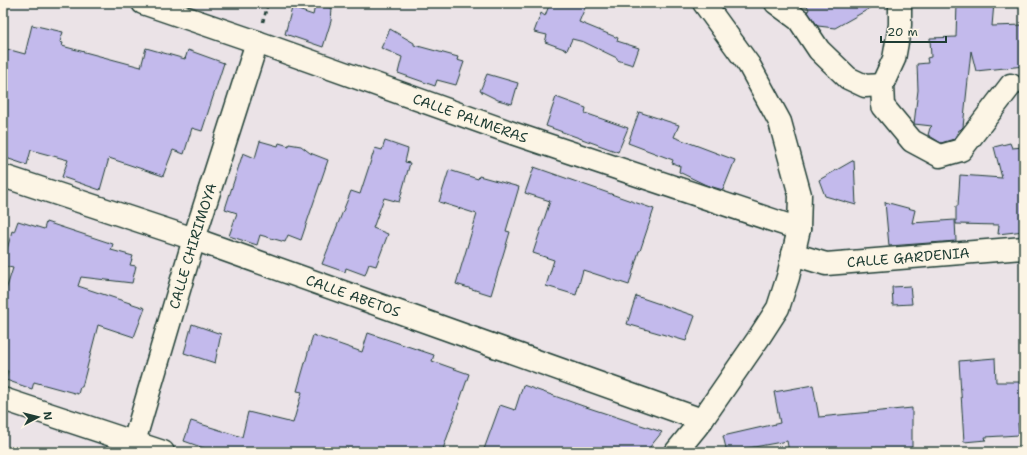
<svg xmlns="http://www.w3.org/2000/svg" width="1027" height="455" viewBox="0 0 1027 455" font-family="'Shantell Sans',sans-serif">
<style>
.building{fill:#c3baec;stroke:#1f3d34}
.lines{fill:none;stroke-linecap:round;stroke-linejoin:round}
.minor-casing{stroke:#1f3d34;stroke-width:25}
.path{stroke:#1f3d34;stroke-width:2.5;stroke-dasharray:4 3;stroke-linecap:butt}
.minor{stroke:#fcf5e5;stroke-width:22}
.labels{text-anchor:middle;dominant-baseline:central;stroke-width:3;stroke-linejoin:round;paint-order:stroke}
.street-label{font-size:14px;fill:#1f3d34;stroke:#fcf5e5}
</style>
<rect width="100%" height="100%" fill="#ebe3e7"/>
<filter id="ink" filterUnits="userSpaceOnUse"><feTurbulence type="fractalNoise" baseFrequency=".025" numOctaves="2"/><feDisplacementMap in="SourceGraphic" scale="8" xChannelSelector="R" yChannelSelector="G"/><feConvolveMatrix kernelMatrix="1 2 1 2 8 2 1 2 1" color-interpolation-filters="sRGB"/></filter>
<g filter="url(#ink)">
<g class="building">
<polygon points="550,3 587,3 579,22 618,38 617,41 639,48 633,65 617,60 617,58 584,42 572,39 567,50 545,42 547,35 534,32 541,13 545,16"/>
<polygon points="806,3 834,3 834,4 874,6 835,28 818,26 807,11 809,10"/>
<polygon points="957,3 994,3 992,26 1024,25 1024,66 976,71 971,51 963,127 960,130 959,130 954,139 941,143 928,135 930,128 932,126 914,124 918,90 917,64 928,63 927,58 931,57 930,38 956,37"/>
<polygon points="315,6 332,8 331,21 323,47 285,34 292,8 313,15"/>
<polygon points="32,25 63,32 60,42 63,43 62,46 141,67 146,48 185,59 188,50 224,63 202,131 192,128 184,154 173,150 163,176 109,158 100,190 62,177 68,160 31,150 27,165 3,157 3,48 25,54"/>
<polygon points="390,29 414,43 414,45 458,57 457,60 464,62 456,85 437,80 435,86 398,73 402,57 381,48"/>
<polygon points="487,74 518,83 512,104 498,100 480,91"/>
<polygon points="556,97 586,108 585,113 628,128 618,152 546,126"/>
<polygon points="639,112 679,125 674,137 735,160 723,190 706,185 679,172 680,166 672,163 673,160 628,143"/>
<polygon points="260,141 278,146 279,143 289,146 289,144 301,146 310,153 328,160 301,240 288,235 285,242 260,235 257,245 229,236 237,213 225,209 233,184 243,153 255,158"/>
<polygon points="385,141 408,149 405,162 410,163 399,202 384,198 373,228 388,234 376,266 369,264 365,275 346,268 345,272 322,264 351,191 360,194 375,148 382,150"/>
<polygon points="1010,143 1012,148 1024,147 1024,231 998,234 999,225 956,224 956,206 958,206 960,175 1002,178 994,147"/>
<polygon points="854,160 856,205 825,196 819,180"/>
<polygon points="534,167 654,209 640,251 639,251 629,285 583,270 576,295 546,286 554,260 533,253 550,201 525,193"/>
<polygon points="449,170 478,179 479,176 519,187 506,231 510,232 491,295 456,284 477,214 439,202"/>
<polygon points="885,202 915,210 912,223 955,220 956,241 889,246"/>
<polygon points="18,221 44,229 46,222 113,244 111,250 133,256 130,265 136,266 132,283 81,277 78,286 145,308 134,337 98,325 82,387 80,387 78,394 34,382 32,389 6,380 8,371 3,370 3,304 6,293 5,293 13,268 3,266 3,264 12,231 14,232"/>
<polygon points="910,286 912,304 893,305 892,287"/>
<polygon points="636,296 695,316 686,341 627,324"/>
<polygon points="192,324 221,334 215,363 184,353"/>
<polygon points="368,333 434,355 432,361 469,374 442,452 215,452 184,441 191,421 242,437 248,412 293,423 302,392 297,391 313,335 362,352"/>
<polygon points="995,358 996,382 1024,382 1024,423 1018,423 1019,435 985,437 986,440 964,442 959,361"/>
<polygon points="523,385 583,406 662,432 646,452 483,452 500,405 515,410"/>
<polygon points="813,385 819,417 912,408 912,452 789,452 787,441 727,452 723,436 780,423 774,392"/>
</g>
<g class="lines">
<g class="minor-casing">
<g id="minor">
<path id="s1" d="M143,3L257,42L515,134L799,229"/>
<polyline points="776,3 799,20 819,50 848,78 865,86 882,85"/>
<polyline points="900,3 900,25 894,59 882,85 883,106 912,141 940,156 961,150 1011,85"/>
<path id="s2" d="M3,176L194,239L702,420"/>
<path id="s3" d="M793,254L826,264L1024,248"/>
<polyline points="3,399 163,452"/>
<path id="s4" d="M131,452L194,239L257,42"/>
<polyline points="676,452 702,420 758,339 778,308 788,277 799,229 800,195 780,122 749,65 704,3"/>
</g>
</g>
<polyline class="path" points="263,22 268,3"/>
<use href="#minor" class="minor"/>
</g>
</g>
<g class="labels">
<g class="street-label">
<text stroke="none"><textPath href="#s1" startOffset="347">CALLE PALMERAS</textPath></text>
<text stroke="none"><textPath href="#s4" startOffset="215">CALLE CHIRIMOYA</textPath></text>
<text stroke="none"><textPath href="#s3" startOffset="117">CALLE GARDENIA</textPath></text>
<text stroke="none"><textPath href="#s2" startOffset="370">CALLE ABETOS</textPath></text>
</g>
</g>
<rect width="1027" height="455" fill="none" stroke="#fcf5e5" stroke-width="16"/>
<rect x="8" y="8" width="1011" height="439" fill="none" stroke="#1f3d34" stroke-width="1.5" filter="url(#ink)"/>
<g transform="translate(38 417) rotate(83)" stroke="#fcf5e5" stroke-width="3" paint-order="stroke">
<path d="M0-3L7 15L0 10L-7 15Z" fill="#1f3d34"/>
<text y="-6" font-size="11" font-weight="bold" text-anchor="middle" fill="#1f3d34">N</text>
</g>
<path d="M881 36v6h65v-6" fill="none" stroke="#1f3d34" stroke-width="2"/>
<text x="887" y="36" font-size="12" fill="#1f3d34" stroke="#fcf5e5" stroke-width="3" paint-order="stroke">20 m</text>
</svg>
